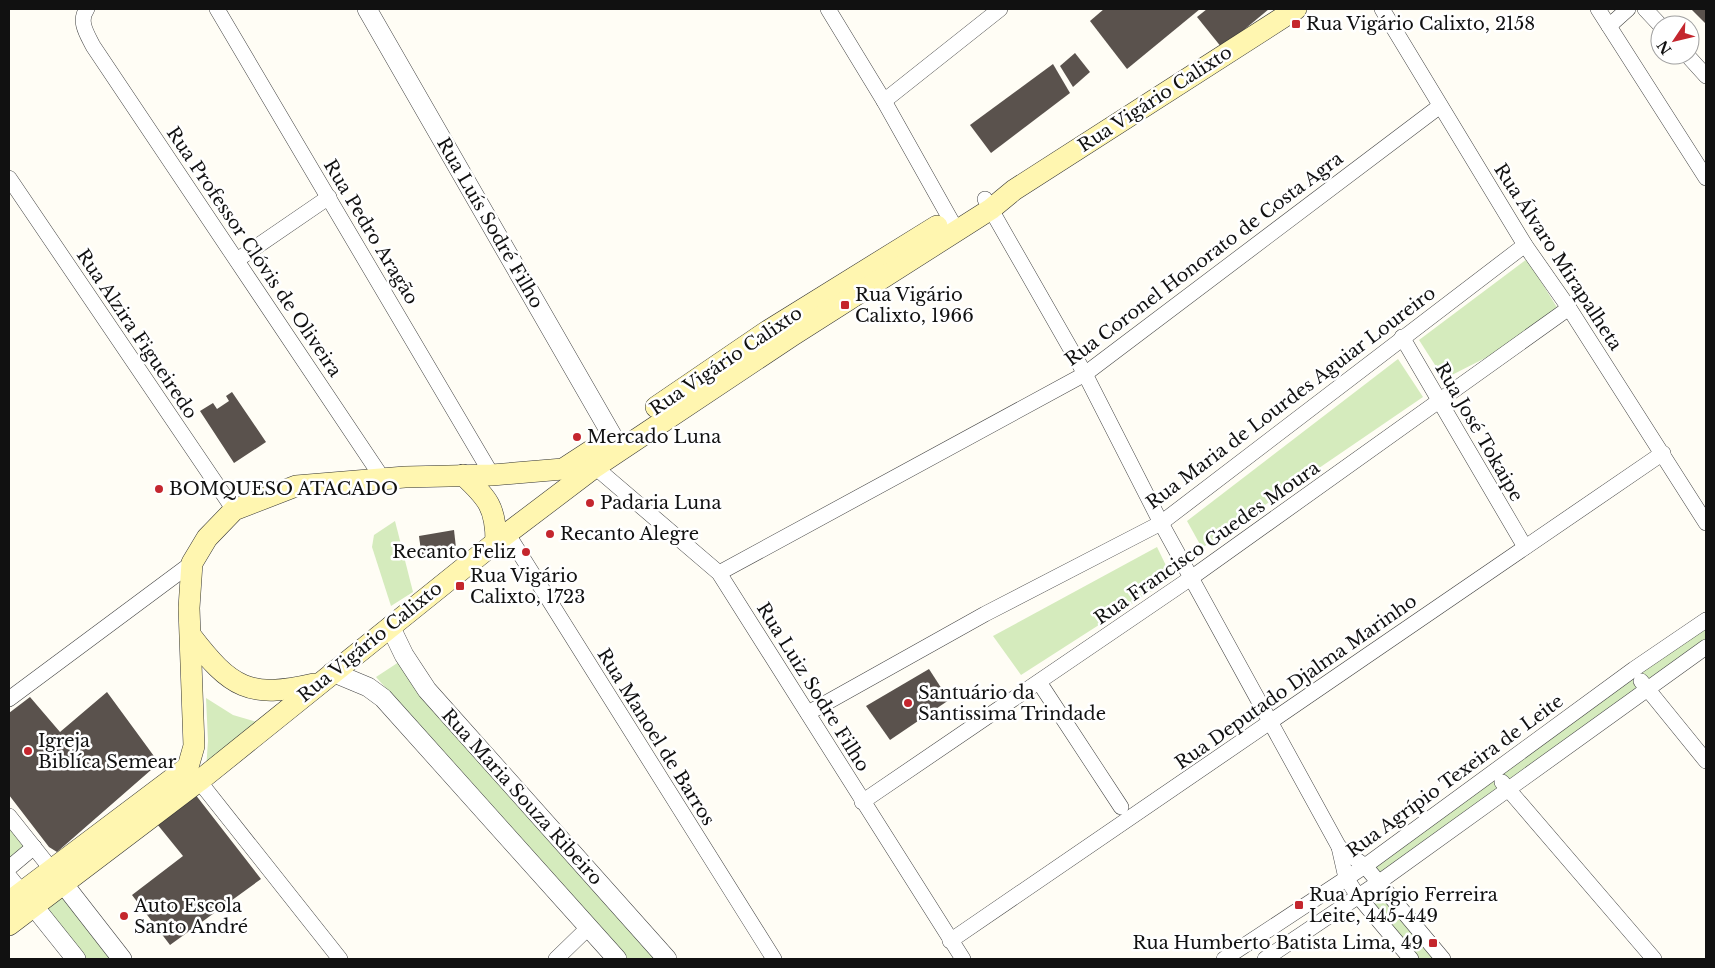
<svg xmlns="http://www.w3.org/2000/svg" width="1715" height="968" viewBox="0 0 1715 968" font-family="'Libre Baskerville',serif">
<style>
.green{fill:#d5ebbd}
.building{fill:#5a524d}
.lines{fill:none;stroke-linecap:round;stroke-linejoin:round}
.minor-casing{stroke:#444;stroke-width:16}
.tertiary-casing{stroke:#444;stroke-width:20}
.secondary-casing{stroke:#333;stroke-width:22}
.minor{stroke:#fff;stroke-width:15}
.tertiary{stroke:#fff;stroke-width:19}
.secondary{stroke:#fff6b0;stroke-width:21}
.poi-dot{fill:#c4262e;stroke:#fff;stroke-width:2}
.labels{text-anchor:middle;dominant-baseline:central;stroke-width:5;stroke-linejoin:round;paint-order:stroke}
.poi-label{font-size:18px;fill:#111;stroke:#fff;text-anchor:start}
.street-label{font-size:18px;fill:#111;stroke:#fff}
</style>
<rect width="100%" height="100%" fill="#fffdf5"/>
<g class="green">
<polygon points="1527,259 1558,309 1495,353 1444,379 1419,340"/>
<polygon points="1398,359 1423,397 1202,548 1187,521"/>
<polygon points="395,521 413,592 391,606 372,547 374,535"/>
<polygon points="1157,547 1172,578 1021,675 993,636"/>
<polygon points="1706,624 1706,643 1648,683 1641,671"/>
<polygon points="402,660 658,959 627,959 376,677"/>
<polygon points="1633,674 1641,686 1508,783 1500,774"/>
<polygon points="206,698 233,715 264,724 206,770 208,741"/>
<polygon points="1492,778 1503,789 1379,877 1370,865"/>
<polygon points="9,823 27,846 9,861"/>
<polygon points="1378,889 1437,959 1417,959 1366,899"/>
<polygon points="66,894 116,959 81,959 43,909"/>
</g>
<g class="building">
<polygon points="1104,9 1200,9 1127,69 1090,21"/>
<polygon points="1207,9 1269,9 1222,48 1197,17"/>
<polygon points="1691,9 1706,9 1706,24"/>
<polygon points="1075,53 1090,72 1073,87 1060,66"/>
<polygon points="1053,64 1070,93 991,153 970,125"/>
<polygon points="232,392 266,442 234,463 200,411 213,403 217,409 229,401 226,396"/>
<polygon points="454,530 456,548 422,559 419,536"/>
<polygon points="929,669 949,700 890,740 866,706"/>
<polygon points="107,692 159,763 57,852 49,847 9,795 9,713 30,697 60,732"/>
<polygon points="195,794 261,879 170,945 132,895 183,856 157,824"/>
</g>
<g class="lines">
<g class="minor-casing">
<g id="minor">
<path d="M87,9C78,21 87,34 93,46L383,479"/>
<polyline points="217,9 492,475"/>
<polyline points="828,9 884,101 957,231"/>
<polyline points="1382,9 1525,245 1569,308 1706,523"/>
<polyline points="1598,9 1706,178"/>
<polyline points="1645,9 1660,25"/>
<polyline points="1609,26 1628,9"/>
<polyline points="1687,55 1706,76"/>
<polyline points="884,101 1000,9"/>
<polyline points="9,178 234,510"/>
<polyline points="985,199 1085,374 1161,523 1339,847 1346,878 1358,896 1411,959"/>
<polyline points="237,260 329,197"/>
<polyline points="1402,337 1525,547"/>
<polyline points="595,467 719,573 963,959"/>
<polyline points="507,533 774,959"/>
<polyline points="719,573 1085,374 1440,106"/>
<polyline points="1641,681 1706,761"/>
<polyline points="1039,682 1121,807"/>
<polyline points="9,699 192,563"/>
<polyline points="808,713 985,614 1161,523 1525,245"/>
<polyline points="199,781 340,959"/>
<polyline points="1502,782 1654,959"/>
<polyline points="862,802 1191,578 1569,308"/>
<polyline points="9,816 52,870"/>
<polyline points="1339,847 1365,866 1443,959"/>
<polyline points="9,868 34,847"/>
<polyline points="9,876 22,892"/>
<polyline points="950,941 1663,453"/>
<polyline points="556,959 589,927"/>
<polyline points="1224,959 1365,866 1634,669 1706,620"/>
<polyline points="1265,959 1378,883 1706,647"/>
</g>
</g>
<g class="tertiary-casing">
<g id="tertiary">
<polyline points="367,9 613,437"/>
<polyline points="390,626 404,655 427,690 667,959"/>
<polyline points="332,672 368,687 383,698 617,959"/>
<polyline points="55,873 122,959"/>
<polyline points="24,894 76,959"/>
</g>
</g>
<g class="secondary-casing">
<g id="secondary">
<polyline points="656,407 766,332 937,226"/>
<path d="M463,475C488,498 496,508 496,542"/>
<path d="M191,636C231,688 249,699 314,684"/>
<polyline points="9,902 188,767 194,746 189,608 192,563 207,538 234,510 296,486 405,477 492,475 563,469 606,441"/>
<polyline points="9,925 199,781 496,542 595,467 793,335 991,209 1014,190 1296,9"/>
</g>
</g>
<use href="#minor" class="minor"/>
<use href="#tertiary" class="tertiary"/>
<use href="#secondary" class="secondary"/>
</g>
<g class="poi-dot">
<rect x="1291" y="19" width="10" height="10" rx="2.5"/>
<rect x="840" y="300" width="10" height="10" rx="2.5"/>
<circle cx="577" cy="437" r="5"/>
<circle cx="159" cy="489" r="5"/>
<circle cx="590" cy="503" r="5"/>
<circle cx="550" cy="534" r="5"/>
<circle cx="526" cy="552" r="5"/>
<rect x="455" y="581" width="10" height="10" rx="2.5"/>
<circle cx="908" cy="703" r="5"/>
<circle cx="28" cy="751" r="5"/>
<rect x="1294" y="900" width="10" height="10" rx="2.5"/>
<circle cx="124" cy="916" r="5"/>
<rect x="1428" y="938" width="10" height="10" rx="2.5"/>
</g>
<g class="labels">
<g class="poi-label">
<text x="1306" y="24">Rua Vigário Calixto, 2158</text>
<text x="855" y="295">Rua Vigário<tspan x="855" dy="21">Calixto, 1966</tspan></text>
<text x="587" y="437">Mercado Luna</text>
<text x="169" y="489">BOMQUESO ATACADO</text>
<text x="600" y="503">Padaria Luna</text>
<text x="560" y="534">Recanto Alegre</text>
<text x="516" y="552" text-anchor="end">Recanto Feliz</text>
<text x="470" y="576">Rua Vigário<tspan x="470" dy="21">Calixto, 1723</tspan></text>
<text x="918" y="693">Santuário da<tspan x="918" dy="21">Santissima Trindade</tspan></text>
<text x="38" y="741">Igreja<tspan x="38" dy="21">Biblíca Semear</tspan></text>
<text x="1309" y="895">Rua Aprígio Ferreira<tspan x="1309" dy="21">Leite, 445-449</tspan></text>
<text x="134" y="906">Auto Escola<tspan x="134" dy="21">Santo André</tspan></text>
<text x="1423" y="943" text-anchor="end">Rua Humberto Batista Lima, 49</text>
</g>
<g class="street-label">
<text transform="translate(1155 99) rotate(-33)">Rua Vigário Calixto</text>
<text transform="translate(490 223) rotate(60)">Rua Luís Sodré Filho</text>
<text transform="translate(371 232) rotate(59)">Rua Pedro Aragão</text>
<text transform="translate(254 252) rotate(56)">Rua Professor Clóvis de Oliveira</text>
<text transform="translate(1558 257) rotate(57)">Rua Álvaro Mirapalheta</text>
<text transform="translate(1204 259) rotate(-37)">Rua Coronel Honorato de Costa Agra</text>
<text transform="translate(137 334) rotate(56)">Rua Alzira Figueiredo</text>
<text transform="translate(726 361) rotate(-34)">Rua Vigário Calixto</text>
<text transform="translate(1291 398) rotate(-37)">Rua Maria de Lourdes Aguiar Loureiro</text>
<text transform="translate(1479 432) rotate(60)">Rua José Tokaipe</text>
<text transform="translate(1207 543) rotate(-35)">Rua Francisco Guedes Moura</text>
<text transform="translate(370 642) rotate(-39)">Rua Vigário Calixto</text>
<text transform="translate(1296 682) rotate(-35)">Rua Deputado Djalma Marinho</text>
<text transform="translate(813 687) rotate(58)">Rua Luiz Sodre Filho</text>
<text transform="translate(656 737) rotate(58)">Rua Manoel de Barros</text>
<text transform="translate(1455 776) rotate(-36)">Rua Agrípio Texeira de Leite</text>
<text transform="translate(522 797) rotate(48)">Rua Maria Souza Ribeiro</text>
</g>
</g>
<rect width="1715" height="968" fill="none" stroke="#111111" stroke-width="20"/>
<g transform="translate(1675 40) rotate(235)"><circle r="24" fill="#ffffff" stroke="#a0a0a0"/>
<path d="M0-4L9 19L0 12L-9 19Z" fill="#c4262e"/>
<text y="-8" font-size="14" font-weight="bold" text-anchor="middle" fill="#111111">N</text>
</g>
</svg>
